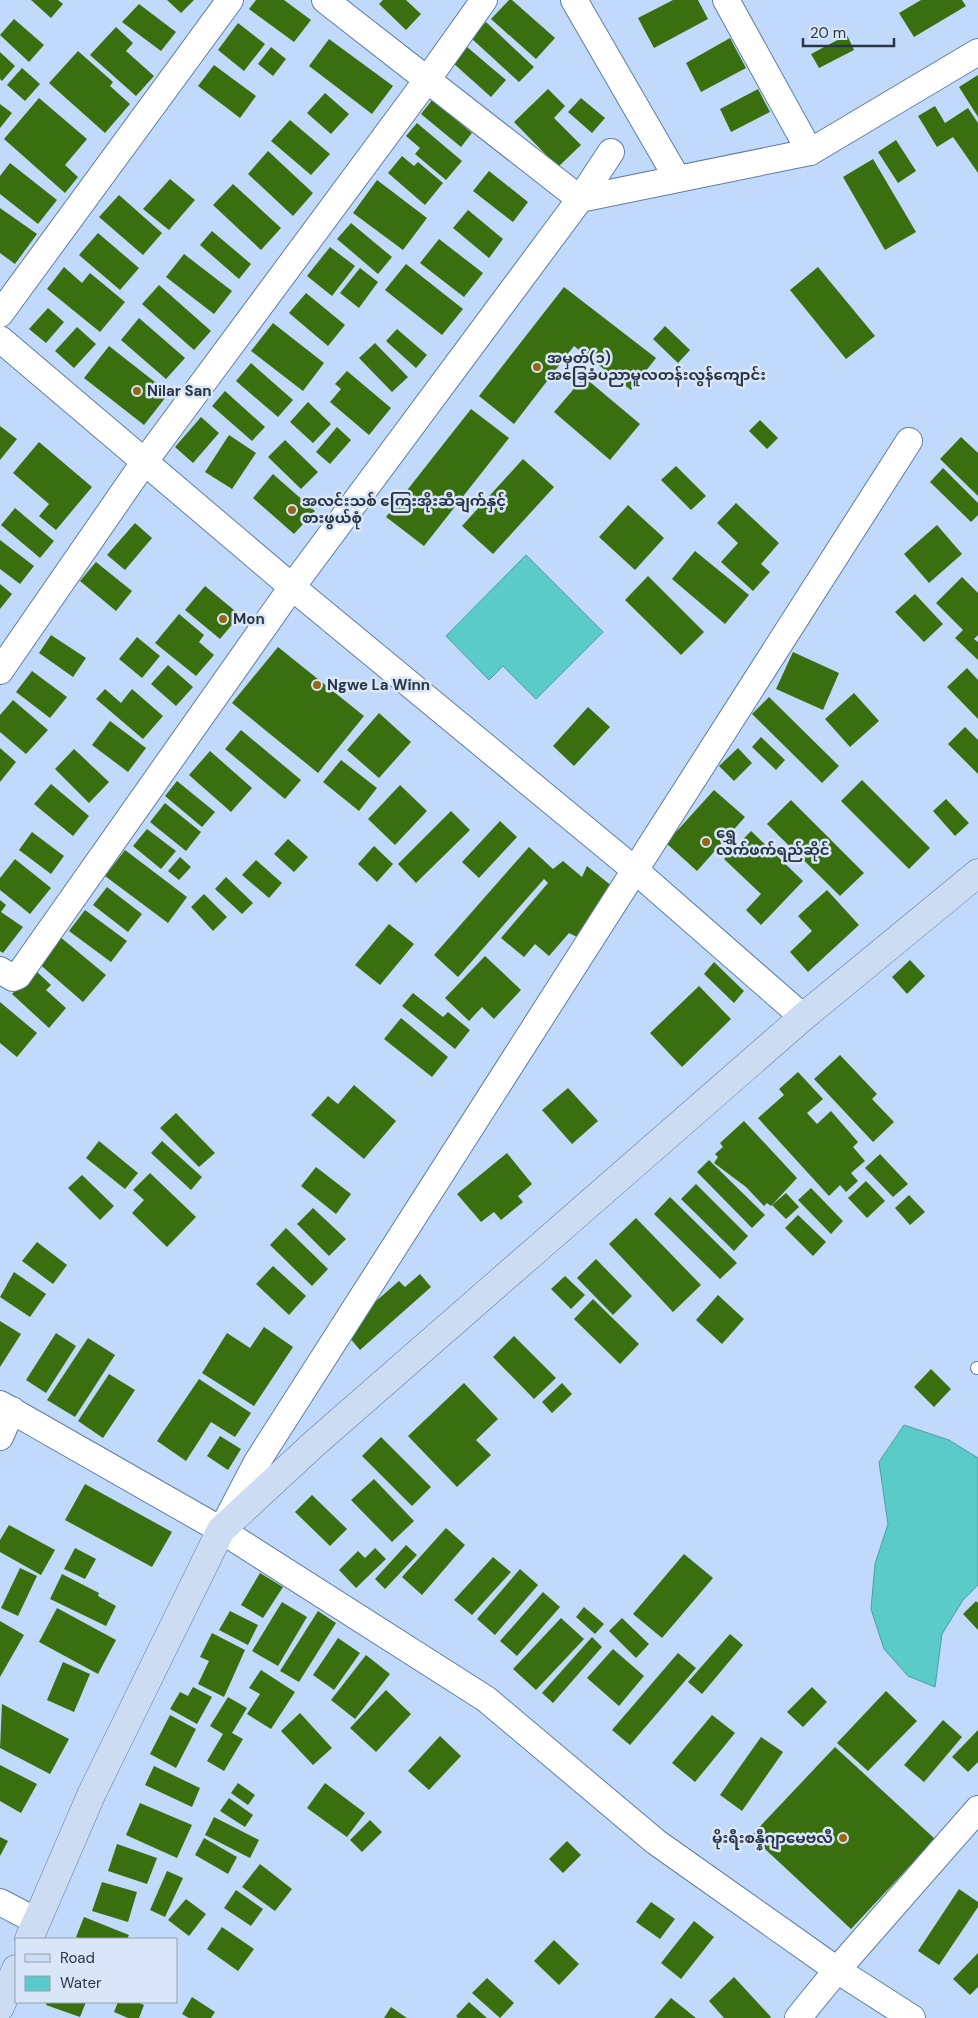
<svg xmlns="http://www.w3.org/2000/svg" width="978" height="2018" viewBox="0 0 978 2018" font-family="'DM Sans','Noto Sans Myanmar',sans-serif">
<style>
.water{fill:#5bcbca;stroke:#4c9ea2}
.building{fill:#3a6f0f}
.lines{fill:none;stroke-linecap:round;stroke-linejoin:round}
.lane-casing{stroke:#607da2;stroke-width:14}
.street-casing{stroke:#607da2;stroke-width:28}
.secondary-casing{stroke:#607da2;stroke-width:29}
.lane{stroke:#fff;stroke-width:12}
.street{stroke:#fff;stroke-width:26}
.secondary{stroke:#ccddf3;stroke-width:28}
.poi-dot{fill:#956615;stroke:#d9e6f7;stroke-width:2}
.labels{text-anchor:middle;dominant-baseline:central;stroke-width:5;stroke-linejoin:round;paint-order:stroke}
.poi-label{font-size:15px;font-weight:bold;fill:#293646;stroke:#d9e6f7;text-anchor:start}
</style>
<rect width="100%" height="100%" fill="#c1dafb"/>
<g class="water">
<polygon points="526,555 603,632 536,699 503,666 489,680 446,636"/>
<polygon points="904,1425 949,1440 978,1458 978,1585 963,1600 942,1634 935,1687 908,1676 884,1649 871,1609 875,1564 888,1524 879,1462"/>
</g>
<g class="building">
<polygon points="31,0 58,0 63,4 51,18"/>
<polygon points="167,0 194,0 181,13"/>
<polygon points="256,0 284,0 311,20 294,42 249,9"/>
<polygon points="383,0 406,0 421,14 406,30 379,4"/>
<polygon points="509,0 512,0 555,38 536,59 491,19"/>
<polygon points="673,0 698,0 708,19 654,48 638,18"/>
<polygon points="921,0 962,0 966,6 914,37 899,13"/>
<polygon points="139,4 176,32 161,51 122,22"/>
<polygon points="14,19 44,45 29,62 0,35"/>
<polygon points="486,22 534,67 519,82 471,38"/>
<polygon points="238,23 265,44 244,71 218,50"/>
<polygon points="116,27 133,43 126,51 154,76 136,96 90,55"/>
<polygon points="847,35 854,50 819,68 811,54"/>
<polygon points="730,38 746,68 701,92 686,63"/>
<polygon points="329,39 393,86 372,114 309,66"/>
<polygon points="271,47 286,59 273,76 258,64"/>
<polygon points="467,47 506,80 491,97 453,63"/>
<polygon points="78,51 113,82 110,86 130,104 105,133 49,83"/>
<polygon points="0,52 15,66 2,81 0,79"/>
<polygon points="214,65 256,96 240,118 198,86"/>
<polygon points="22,68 40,84 25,101 7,85"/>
<polygon points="978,75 978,117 959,87"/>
<polygon points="548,89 565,106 554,118 581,145 558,167 514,122"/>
<polygon points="758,89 770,112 731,132 720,109"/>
<polygon points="325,93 349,114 331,134 307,113"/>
<polygon points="39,98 87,139 65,165 78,177 65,193 4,139"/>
<polygon points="581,98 605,118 592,133 568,112"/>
<polygon points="432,100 472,133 461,147 421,114"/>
<polygon points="0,104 12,113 0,128"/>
<polygon points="935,106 945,123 968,108 978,123 978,173 953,137 937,147 918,116"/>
<polygon points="290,120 330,154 311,175 271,141"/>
<polygon points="417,123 462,161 446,180 415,154 420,148 406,136"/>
<polygon points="896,140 916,171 898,183 878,152"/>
<polygon points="268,151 313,193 293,216 248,174"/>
<polygon points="402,156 414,166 418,162 443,183 425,205 388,173"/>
<polygon points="873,159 916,232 885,250 843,177"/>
<polygon points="10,163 57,200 38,224 0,194 0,176"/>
<polygon points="489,171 528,202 513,222 473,191"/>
<polygon points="170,179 195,200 169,230 143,209"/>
<polygon points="377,180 427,218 403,250 353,213"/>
<polygon points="233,184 281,228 261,250 213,205"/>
<polygon points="119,195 162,233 143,255 99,217"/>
<polygon points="0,208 37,234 15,264 0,253"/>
<polygon points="468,210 503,239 489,258 453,228"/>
<polygon points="351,223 392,257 378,274 337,239"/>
<polygon points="212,231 251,264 239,279 200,245"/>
<polygon points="98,233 139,268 120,290 79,255"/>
<polygon points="439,239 483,273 464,297 420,263"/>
<polygon points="330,247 355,266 332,296 307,276"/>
<polygon points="184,254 232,291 214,314 166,277"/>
<polygon points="406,264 463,309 442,335 385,290"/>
<polygon points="64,267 82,283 90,273 125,302 100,332 47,289"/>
<polygon points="818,267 875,336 846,359 790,290"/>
<polygon points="360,268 378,282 359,308 340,293"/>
<polygon points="159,285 211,331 194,350 142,304"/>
<polygon points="564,287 656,358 631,390 574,346 514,424 479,396"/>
<polygon points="306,293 345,325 328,346 289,313"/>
<polygon points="48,308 64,322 46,343 29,329"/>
<polygon points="139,318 185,358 166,379 121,340"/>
<polygon points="273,323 324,363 303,391 251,351"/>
<polygon points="665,326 690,350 678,363 653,339"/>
<polygon points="77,327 96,344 74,368 55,351"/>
<polygon points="397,329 427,355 416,368 386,341"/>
<polygon points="375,343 408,377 392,392 359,358"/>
<polygon points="109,346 169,393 144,425 84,378"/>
<polygon points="251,363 293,400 278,417 236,381"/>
<polygon points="347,371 391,408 369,435 330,402 341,389 335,384"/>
<polygon points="584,377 640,424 610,460 554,412"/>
<polygon points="225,391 265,427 252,441 212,406"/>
<polygon points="308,402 331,424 313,443 290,422"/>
<polygon points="471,409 509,438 424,546 386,517"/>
<polygon points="201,417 219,433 193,463 175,447"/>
<polygon points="760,420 778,438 767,449 749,431"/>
<polygon points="0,426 17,439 0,460"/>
<polygon points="337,427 351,440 330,464 316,452"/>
<polygon points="229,435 256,453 232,489 205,472"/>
<polygon points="961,437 978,453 978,496 940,459"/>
<polygon points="285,440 318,472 301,489 268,457"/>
<polygon points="39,442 92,487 56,530 39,516 49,504 13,473"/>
<polygon points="523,459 554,487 493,554 462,526"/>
<polygon points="676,466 706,496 691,510 661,480"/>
<polygon points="943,468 978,503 978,515 971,522 930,482"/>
<polygon points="273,474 315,511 294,534 253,498"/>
<polygon points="736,503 779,543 761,564 770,572 753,591 721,562 738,543 717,523"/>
<polygon points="628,505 664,538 635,570 599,537"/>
<polygon points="15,508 54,541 40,558 1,525"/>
<polygon points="135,523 152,538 125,570 107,555"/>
<polygon points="937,525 962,554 929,583 904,554"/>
<polygon points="0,540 34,566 20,584 0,569"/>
<polygon points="695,551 749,595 725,624 672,579"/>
<polygon points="96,562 132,591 116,611 80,581"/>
<polygon points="648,576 704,632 681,655 625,600"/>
<polygon points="962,577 978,593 978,635 974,639 978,642 978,660 955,638 963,630 936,603"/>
<polygon points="0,584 12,594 0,609"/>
<polygon points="205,586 240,615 220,639 185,610"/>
<polygon points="915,594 943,624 924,642 895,612"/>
<polygon points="179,614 204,635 199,642 214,655 196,676 155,643"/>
<polygon points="51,635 86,658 73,677 39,653"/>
<polygon points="137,637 160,656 142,678 119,659"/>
<polygon points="278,647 364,716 318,773 232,703"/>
<polygon points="793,652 839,673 823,710 776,689"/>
<polygon points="168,665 193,687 176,706 151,684"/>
<polygon points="967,668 978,680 978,719 947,687"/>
<polygon points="32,671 67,697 50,718 16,692"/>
<polygon points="105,689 121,703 132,689 163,716 143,739 96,699"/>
<polygon points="854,693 879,721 850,747 825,719"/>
<polygon points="769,697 839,766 822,783 752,714"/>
<polygon points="13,700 48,730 26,754 0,732 0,715"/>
<polygon points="588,707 610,727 574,766 553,746"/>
<polygon points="379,713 411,742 379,778 347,750"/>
<polygon points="110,721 146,748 128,772 92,745"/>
<polygon points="965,727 978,740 978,774 948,744"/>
<polygon points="241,730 301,780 285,799 225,749"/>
<polygon points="761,737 785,760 776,770 752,747"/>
<polygon points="0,748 16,762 0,782"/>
<polygon points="738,748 752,763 734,781 719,766"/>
<polygon points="74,749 109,782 89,803 55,769"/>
<polygon points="210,751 252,788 231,812 189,775"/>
<polygon points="341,760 377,788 359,811 323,782"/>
<polygon points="862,780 930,848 909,869 841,801"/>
<polygon points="177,781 215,812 202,827 165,796"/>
<polygon points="51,784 89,816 73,836 34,804"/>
<polygon points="400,785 427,811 395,845 368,819"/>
<polygon points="714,790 745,817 697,871 666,843"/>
<polygon points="946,799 969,823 955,836 933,811"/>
<polygon points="791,800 864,873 840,896 767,824"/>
<polygon points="165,803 201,832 186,851 150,822"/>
<polygon points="451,811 470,830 416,883 398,864"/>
<polygon points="500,821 517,837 479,878 462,862"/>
<polygon points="147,829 176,851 161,869 133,846"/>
<polygon points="751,831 803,881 761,925 746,910 761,894 724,859"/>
<polygon points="32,832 64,856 51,874 19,850"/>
<polygon points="288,839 308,857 294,872 274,854"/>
<polygon points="374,846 393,864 377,882 358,864"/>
<polygon points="529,847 553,869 563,861 582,877 587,866 613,887 577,937 569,933 549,956 535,944 524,957 501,938 548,883 544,879 458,977 434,955"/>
<polygon points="125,850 187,897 168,923 105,876"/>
<polygon points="180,857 191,867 179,880 168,871"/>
<polygon points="15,859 51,888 30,914 0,890 0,878"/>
<polygon points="256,860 282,883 269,898 242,875"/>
<polygon points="226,877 253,903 242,914 215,889"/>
<polygon points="107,887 142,914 128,932 93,905"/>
<polygon points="827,890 859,925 808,972 790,952 812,931 798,916"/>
<polygon points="204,894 227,917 213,931 191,907"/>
<polygon points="0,900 6,905 1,912 23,927 3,953 0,951"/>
<polygon points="85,910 127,941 111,962 69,931"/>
<polygon points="389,924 414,944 380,985 355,965"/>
<polygon points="59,936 106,975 83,1002 37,962"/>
<polygon points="485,956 521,990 494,1019 482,1007 469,1021 445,998"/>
<polygon points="910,960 925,976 907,994 892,977"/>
<polygon points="714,962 744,991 734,1003 704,974"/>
<polygon points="35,970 51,985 46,990 66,1008 49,1028 12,994"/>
<polygon points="699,986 731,1019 682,1067 650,1033"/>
<polygon points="413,993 443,1017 448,1012 470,1030 455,1049 402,1006"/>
<polygon points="0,1002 37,1033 17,1057 0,1043"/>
<polygon points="401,1018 448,1057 432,1077 384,1039"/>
<polygon points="840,1055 877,1094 872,1099 894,1122 873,1142 814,1079"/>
<polygon points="798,1072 823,1099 807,1113 817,1124 831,1111 858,1142 853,1147 865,1161 851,1173 858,1181 846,1192 840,1185 829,1196 758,1118 784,1095 779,1089"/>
<polygon points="354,1085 396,1121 364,1159 311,1115 328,1096 338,1104"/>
<polygon points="568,1088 598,1121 572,1144 542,1110"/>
<polygon points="176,1113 215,1153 199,1167 160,1128"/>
<polygon points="744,1121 797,1178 771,1206 767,1203 764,1206 746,1187 714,1163 718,1157 715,1154 723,1147 720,1143"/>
<polygon points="99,1141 138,1173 125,1189 86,1158"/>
<polygon points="162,1141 202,1177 191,1190 151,1153"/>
<polygon points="507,1153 532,1184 518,1196 523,1202 501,1220 494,1212 481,1222 457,1194"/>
<polygon points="880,1154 908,1184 893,1197 865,1168"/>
<polygon points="709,1160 765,1215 752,1228 697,1172"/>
<polygon points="316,1167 351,1194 336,1214 301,1186"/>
<polygon points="150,1173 196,1217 167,1247 132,1213 144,1200 133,1190"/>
<polygon points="82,1175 114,1206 100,1220 68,1188"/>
<polygon points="866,1181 885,1201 867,1218 848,1198"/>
<polygon points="696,1184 748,1236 734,1251 681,1199"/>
<polygon points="811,1188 843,1221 831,1234 798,1200"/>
<polygon points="786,1193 799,1207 786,1219 772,1205"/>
<polygon points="909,1195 925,1212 910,1225 895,1208"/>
<polygon points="670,1197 737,1263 720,1279 654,1214"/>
<polygon points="313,1208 346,1239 329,1256 297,1224"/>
<polygon points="798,1215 826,1242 813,1256 785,1228"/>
<polygon points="636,1218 701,1285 673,1312 609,1244"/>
<polygon points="286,1228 328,1269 312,1286 270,1245"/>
<polygon points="37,1242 67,1265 53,1284 22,1261"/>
<polygon points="596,1259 632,1296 613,1315 577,1278"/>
<polygon points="273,1266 306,1296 289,1315 256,1284"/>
<polygon points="14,1272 46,1294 30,1317 0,1297"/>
<polygon points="420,1274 431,1287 360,1350 343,1330 399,1281 405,1287"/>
<polygon points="565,1276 585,1295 571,1309 551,1289"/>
<polygon points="718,1295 744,1319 722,1344 696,1320"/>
<polygon points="593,1299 639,1344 620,1364 574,1319"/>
<polygon points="0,1321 21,1334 0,1367"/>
<polygon points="264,1327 293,1347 254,1406 202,1373 227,1333 250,1348"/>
<polygon points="56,1333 76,1346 46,1393 26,1380"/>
<polygon points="514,1336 556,1378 534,1399 493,1357"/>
<polygon points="88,1338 115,1355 75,1417 47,1400"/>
<polygon points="931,1369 951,1389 934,1407 914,1387"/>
<polygon points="109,1374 135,1390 103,1438 78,1421"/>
<polygon points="199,1379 251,1413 235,1437 211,1422 186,1461 157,1441"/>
<polygon points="464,1383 498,1419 476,1440 491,1455 457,1487 408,1436"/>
<polygon points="562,1383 572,1394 552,1413 542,1402"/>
<polygon points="220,1436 241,1449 228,1470 207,1456"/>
<polygon points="381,1437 431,1487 412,1506 362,1456"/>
<polygon points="374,1479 414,1521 392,1542 351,1500"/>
<polygon points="85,1484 172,1532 152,1567 65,1520"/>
<polygon points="312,1495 347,1529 330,1546 295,1512"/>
<polygon points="9,1525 55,1550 41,1575 0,1552 0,1540"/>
<polygon points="446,1528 465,1545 422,1595 402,1577"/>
<polygon points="406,1545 417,1555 385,1589 375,1579"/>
<polygon points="75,1548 96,1559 85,1579 64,1569"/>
<polygon points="375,1548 386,1559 356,1588 339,1570 358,1551 365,1558"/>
<polygon points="684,1554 713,1578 662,1638 633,1614"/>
<polygon points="493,1557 511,1572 472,1615 454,1600"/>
<polygon points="20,1568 37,1576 18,1616 1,1608"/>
<polygon points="520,1569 538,1585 495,1635 477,1619"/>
<polygon points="260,1573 283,1587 263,1618 241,1605"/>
<polygon points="62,1574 99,1593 98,1596 116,1606 106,1626 50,1599"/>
<polygon points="543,1592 560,1607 517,1656 500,1641"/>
<polygon points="976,1601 978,1603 978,1630 963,1614"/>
<polygon points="282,1602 307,1617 278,1666 252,1651"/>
<polygon points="584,1607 604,1624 595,1634 576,1617"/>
<polygon points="57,1608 116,1640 98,1674 39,1642"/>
<polygon points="230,1611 258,1625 248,1645 219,1630"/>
<polygon points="318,1611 336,1623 299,1682 280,1671"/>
<polygon points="561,1618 584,1639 536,1690 513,1669"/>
<polygon points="622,1618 649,1644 636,1658 609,1631"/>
<polygon points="0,1621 24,1635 0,1677"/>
<polygon points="212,1633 245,1650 224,1697 198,1684 209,1661 200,1657"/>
<polygon points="730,1634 743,1645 702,1694 688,1682"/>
<polygon points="592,1637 602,1647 553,1703 542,1693"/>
<polygon points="338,1638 360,1653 334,1690 313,1675"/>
<polygon points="613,1649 644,1676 619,1706 587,1678"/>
<polygon points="678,1653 696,1668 630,1745 612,1730"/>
<polygon points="366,1655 390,1674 355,1719 331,1700"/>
<polygon points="63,1662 90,1674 74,1712 47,1700"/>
<polygon points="261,1670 295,1692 271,1729 247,1714 260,1694 249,1688"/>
<polygon points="193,1687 212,1697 197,1724 170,1709 180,1692 188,1696"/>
<polygon points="812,1687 827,1702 803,1727 787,1712"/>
<polygon points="386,1690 411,1714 376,1752 350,1728"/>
<polygon points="886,1691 917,1721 868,1771 837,1743"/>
<polygon points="228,1697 247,1708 232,1733 243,1739 224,1771 207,1761 223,1734 210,1726"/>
<polygon points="2,1704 69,1739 50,1774 0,1748"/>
<polygon points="300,1713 332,1748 313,1765 281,1731"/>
<polygon points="170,1715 196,1729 176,1768 150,1754"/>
<polygon points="712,1715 735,1733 695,1782 672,1763"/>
<polygon points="943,1720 962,1737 924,1782 904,1765"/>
<polygon points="978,1730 978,1762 968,1772 952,1757"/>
<polygon points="440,1736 461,1756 429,1790 408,1771"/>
<polygon points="761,1737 783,1752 742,1811 720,1795"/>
<polygon points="835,1747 935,1839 851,1929 751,1836"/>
<polygon points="0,1765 37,1784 21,1813 0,1801"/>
<polygon points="154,1766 200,1788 192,1807 145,1785"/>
<polygon points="238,1783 255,1795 248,1805 231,1793"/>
<polygon points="325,1783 365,1813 347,1837 307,1808"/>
<polygon points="229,1798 253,1815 245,1827 220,1811"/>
<polygon points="140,1803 192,1825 177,1858 126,1835"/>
<polygon points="214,1817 259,1840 250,1858 205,1835"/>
<polygon points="370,1820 382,1832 362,1852 350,1840"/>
<polygon points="0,1837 8,1841 0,1856"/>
<polygon points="204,1838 237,1857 228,1874 195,1855"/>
<polygon points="567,1841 581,1855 563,1873 549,1859"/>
<polygon points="117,1844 157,1858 147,1884 108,1871"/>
<polygon points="260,1864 292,1889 275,1911 242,1887"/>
<polygon points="167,1871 183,1878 165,1917 150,1910"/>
<polygon points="102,1882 137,1892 128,1922 92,1911"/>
<polygon points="959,1889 978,1902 978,1907 939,1965 918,1951"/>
<polygon points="236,1890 263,1909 251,1926 224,1908"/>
<polygon points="186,1899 206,1914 189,1936 168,1920"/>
<polygon points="651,1902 675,1919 660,1939 636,1922"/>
<polygon points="84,1917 129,1935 127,1939 81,1939 76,1937"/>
<polygon points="694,1921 714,1937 681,1979 661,1963"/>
<polygon points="222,1927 254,1949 238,1971 207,1949"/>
<polygon points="554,1940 579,1964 559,1985 534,1961"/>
<polygon points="978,1953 978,1987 970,1995 953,1979"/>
<polygon points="734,1977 771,2017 770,2018 724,2018 709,2001"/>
<polygon points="487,1978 514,2003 500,2018 472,1993"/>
<polygon points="192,1997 215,2012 211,2018 189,2018 182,2014"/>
<polygon points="671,1998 696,2018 654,2018"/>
<polygon points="47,2002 86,2002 80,2017 46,2005"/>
<polygon points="118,2002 137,2002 144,2005 139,2018 128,2018 114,2012"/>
<polygon points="469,2002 487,2018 458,2018 456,2016"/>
<polygon points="391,2007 407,2018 384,2018"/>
</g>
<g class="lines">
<g class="lane-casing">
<polyline id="lane" points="977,1368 978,1368"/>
</g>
<g class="street-casing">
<g id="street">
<polyline points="325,0 580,199 810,152 978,52"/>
<polyline points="574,0 677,178"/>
<polyline points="726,0 810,152"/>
<polyline points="0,314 230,0"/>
<polyline points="0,339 292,587 636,871 803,1017"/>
<polyline points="0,671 145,461 427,80 484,0"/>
<polyline points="0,970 13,978 18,976 292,587 580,199 611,152"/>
<polyline points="0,1404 221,1530 486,1699 656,1842 837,1970 912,2018"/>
<polyline points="0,1437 12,1410"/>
<polyline points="224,1525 257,1462 909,441"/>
<polyline points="0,1902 36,1921"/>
<polyline points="798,2018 837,1970 978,1809"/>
</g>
</g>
<g class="secondary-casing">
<g id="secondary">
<polyline points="29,1939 92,1793 221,1530 315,1443 803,1017 978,873"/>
<polyline points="0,2007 16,1969"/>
</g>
</g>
<use href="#lane" class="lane"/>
<use href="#street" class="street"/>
<use href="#secondary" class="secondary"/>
</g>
<g class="poi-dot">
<circle cx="537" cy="367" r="5"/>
<circle cx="137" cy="391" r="5"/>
<circle cx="292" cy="510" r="5"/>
<circle cx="223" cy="619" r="5"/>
<circle cx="317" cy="685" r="5"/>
<circle cx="706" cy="842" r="5"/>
<circle cx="843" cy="1838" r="5"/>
</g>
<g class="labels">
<g class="poi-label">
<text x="547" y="358">အမှတ်(၁)<tspan x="547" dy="17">အခြေခံပညာမူလတန်းလွန်ကျောင်း</tspan></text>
<text x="147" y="391">Nilar San</text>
<text x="302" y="501">အလင်းသစ် ကြေးအိုးဆီချက်နှင့်<tspan x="302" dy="17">စားဖွယ်စုံ</tspan></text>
<text x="233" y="619">Mon</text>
<text x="327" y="685">Ngwe La Winn</text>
<text x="716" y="833">ရွှေ<tspan x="716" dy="17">လက်ဖက်ရည်ဆိုင်</tspan></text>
<text x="833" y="1838" text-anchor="end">မိုးရီးစန္နီဂျာမေဗလီ</text>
</g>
</g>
<rect x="15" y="1938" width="162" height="65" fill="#d9e6f7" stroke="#93a0b0"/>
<rect x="25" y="1954" width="25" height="8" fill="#ccddf3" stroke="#93a0b0"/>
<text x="60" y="1963" font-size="15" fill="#293646">Road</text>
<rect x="25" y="1976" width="25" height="15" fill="#5bcbca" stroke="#93a0b0"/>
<text x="60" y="1988" font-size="15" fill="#293646">Water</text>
<path d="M803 38v8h91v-8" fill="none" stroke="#293646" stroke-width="2.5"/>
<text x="810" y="38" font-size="15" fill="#293646" stroke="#d9e6f7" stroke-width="4" paint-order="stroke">20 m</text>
</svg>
